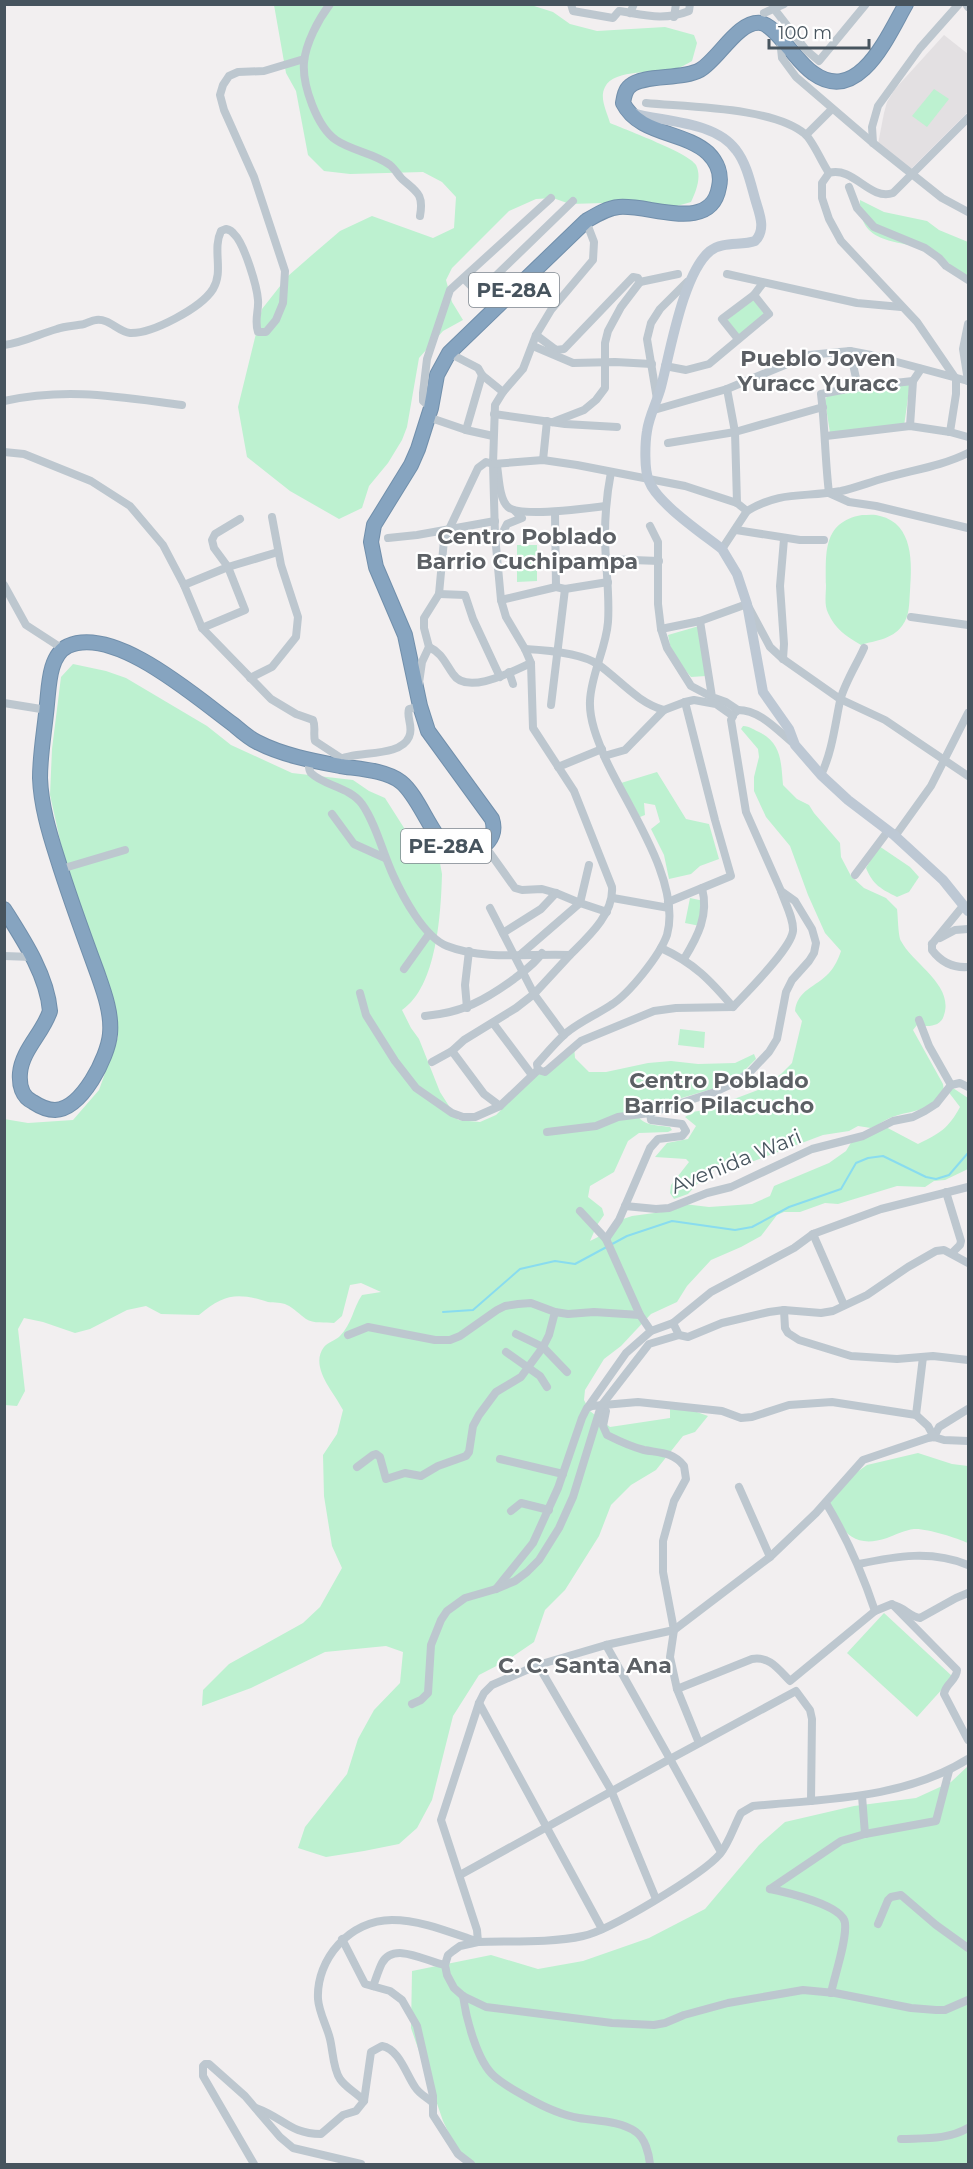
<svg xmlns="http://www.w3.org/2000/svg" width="973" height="2169" viewBox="0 0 973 2169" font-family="Montserrat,sans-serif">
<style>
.education{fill:#e3e0e2}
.green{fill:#bdf1d0}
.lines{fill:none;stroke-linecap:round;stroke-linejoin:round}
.stream{stroke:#89dcef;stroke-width:2}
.highway-casing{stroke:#718fab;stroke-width:16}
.street{stroke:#bdc7cf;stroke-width:8}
.secondary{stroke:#bdc8d4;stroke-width:10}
.highway{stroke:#86a4c0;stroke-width:14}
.labels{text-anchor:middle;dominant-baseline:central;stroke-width:4.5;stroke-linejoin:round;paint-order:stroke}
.shield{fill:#fff;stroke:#7e878e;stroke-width:1.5}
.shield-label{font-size:20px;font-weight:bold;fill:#47545e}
.street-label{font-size:21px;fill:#47545e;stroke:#fff}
.neighbourhood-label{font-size:22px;font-weight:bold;fill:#5c6065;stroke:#fff}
</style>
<rect width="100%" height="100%" fill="#f2eff0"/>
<polygon class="education" points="944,35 968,54 968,112 910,170 878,144 884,113 887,102 895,89"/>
<g class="green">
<path d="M274,5H531L553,12L570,24L597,31L665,27L694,35L697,43L692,61C686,64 681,68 675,69C657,74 614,68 605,87C599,98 607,112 610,123C626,130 689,153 696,165C702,177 696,191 691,202L670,208L604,203L570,204L553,198L536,199L509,211L452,268L446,280L452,302L463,320L443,331L419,358L407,427L402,440L388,463L369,486L362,508L339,519L290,491L247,457L238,407L262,309L288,276L312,255L340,231L372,216L433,238L454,228L456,197L442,182L423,172L350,174L324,171L308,155L296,91L286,73Z"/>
<polygon points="934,89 949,99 927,127 912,116"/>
<path d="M860,200L884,212L927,221L939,230L968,242V280C955,274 948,258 936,253C903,238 858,249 860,200Z"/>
<polygon points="753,299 765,315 739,336 726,321"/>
<polygon points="910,384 904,426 830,433 825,401 827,396"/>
<path d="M862,515C868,515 875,514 880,516C914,524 912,564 910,591C909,603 910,616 902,626C891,640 876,640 861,645C846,636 835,629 828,613C824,605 826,594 826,585C826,554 822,522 862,515Z"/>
<polygon points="517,545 537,545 537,581 517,582"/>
<polygon points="699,626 706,676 691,677 672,654 668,635"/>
<path d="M73,664L106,671L126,678L207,726L231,745L292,773L353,780L369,791L385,798L413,842L440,863L442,874C441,912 437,987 402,1010L411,1028L419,1039L440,1092L458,1120L480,1122L496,1115L513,1098L527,1079L545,1072L574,1046L575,1058L589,1072H606L648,1063L671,1061L698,1064L735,1063L754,1054L756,1059C745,1070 736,1080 722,1086L658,1105L634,1107C638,1126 655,1125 670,1127L672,1130L668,1132L639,1133L628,1141L614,1172L590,1186L588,1197L602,1208L604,1215L597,1225L590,1241L608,1232L617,1221L632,1216L669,1211L684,1204L709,1207L752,1204L770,1196L774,1186L829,1163L846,1151L852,1141L882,1125L918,1144C940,1133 948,1129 960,1107L947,1090L953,1088L968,1098V1169L945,1180L934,1181L925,1187L897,1186L838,1204L825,1203L800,1212H784L777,1215L761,1236L741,1247L711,1260L687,1286L677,1302L651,1314L621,1346L604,1359L585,1390L584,1400L590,1411L610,1427L670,1418V1409L694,1411L708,1416L695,1432L683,1436L656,1470L631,1485L611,1505L599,1536L565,1590L545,1610L534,1642L506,1661L479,1675L453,1716L432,1800L417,1828L399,1844L364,1851L326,1857L298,1848L305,1827L347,1774L358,1739L374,1710L400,1683L403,1652L386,1646L325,1652L251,1688L202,1706L203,1690L229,1664L303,1623L320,1607L342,1568L332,1546L324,1496L323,1455L337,1434L343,1410C334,1392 309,1367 324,1347C328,1342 336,1340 340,1336C352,1324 353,1308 362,1295L381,1292L361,1283L350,1285L342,1316L334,1323C326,1322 313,1324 306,1319C300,1315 294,1308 287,1305C282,1302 274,1303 268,1302C237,1292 224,1294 199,1315L161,1314L146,1306L127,1310L90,1329L75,1333L43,1322L24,1318L18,1329L25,1391L17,1406L5,1405L4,1119L28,1123L73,1120L99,1090L118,1037L110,996L64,858L50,795L52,749L61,677Z"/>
<path d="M743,726C750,726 754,730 761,733C782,745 781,763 783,785L797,799L809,805L814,813L840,843L841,857L851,876L864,888L886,898L897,909C898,916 898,936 901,941C913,964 954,985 944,1015C941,1027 928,1027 917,1025L913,1030L943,1084L944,1092C923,1117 907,1108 884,1121C879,1124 876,1126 871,1128L858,1126L849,1131L823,1135L754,1161L732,1160L722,1164L699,1182L688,1194L674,1199L670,1193L671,1185L689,1162L686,1159L655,1157L667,1143L688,1139L696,1126L685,1117L692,1112L705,1110L758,1090L781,1074L792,1063L802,1021L795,1011C797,990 816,987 829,973C835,966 838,960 841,951L825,933L808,895L790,846L766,817L754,791V777L759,757L758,749L741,729Z"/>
<polygon points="657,772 686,819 709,824 719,859 700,866 691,874 669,879 664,855 651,829 660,822 655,805 644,803 645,815 640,817 621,783"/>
<path d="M879,846L910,867L919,877L909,892L897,897C881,889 873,885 866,868Z"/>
<polygon points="690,898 704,901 700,926 685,923"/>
<polygon points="680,1029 705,1032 704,1048 678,1045"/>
<path d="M918,1453L952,1464L968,1466V1543C957,1538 926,1528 914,1529C905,1530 895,1535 887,1538C854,1549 843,1532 828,1507L840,1484L867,1465Z"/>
<polygon points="884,1613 953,1677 917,1717 847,1653"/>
<polygon points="968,1766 968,2164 464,2164 443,2121 411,2028 412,1971 491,1955 538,1969 583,1961 649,1938 705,1909 759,1845 785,1822 854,1806 916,1798 951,1782"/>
</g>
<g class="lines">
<polyline class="stream" points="443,1312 473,1310 520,1269 555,1261 575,1264 627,1236 672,1221 735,1230 752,1227 789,1207 841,1189 856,1163 868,1158 883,1156 926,1177 936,1179 949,1175 968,1153"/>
<g class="highway-casing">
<path id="highway" d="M4,909C23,939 47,975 50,1011C43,1033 22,1050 20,1073C19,1085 22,1097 33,1102C39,1106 48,1110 55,1110C82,1109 108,1057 110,1034C112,1013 104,992 97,972C83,934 69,896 57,857C49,832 41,805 40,778C40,753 45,728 47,704C49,686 49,655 68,646C115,625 197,698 234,725C241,731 249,738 257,742C282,755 313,761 340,766C359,769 386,770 401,782C421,798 433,843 453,850C473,858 500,843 492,819L428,731L420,706L405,635L376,567L371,542L374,525L411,465L418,449L431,408L437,375L449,353L586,221C596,215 607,208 619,207C650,204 711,234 719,187C722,174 717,162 708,153C684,131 639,135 623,103C624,97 625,90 630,86C643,74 682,80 700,70C719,59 738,20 761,23C771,25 781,39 788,47C796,56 804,67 813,73C859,106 888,35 906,4"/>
</g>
<g class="street">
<path d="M330,4C318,20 306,43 304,62C302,85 317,127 336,140C352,151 374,153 390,165C395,169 398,175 402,179C417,192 424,194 420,216"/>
<path d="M571,4L573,11L613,18L619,11C645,15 664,21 689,11L690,4"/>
<polyline points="966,4 968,7"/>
<polyline points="775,10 806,50 819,61 866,4"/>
<polyline points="630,13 634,4"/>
<polyline points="764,13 784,4"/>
<polyline points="674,17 676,4"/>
<polyline points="780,39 782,58 796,77 873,143 942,198 968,212"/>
<path d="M646,103C687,107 773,107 805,134C813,141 822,163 829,173"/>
<polyline points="806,135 832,109"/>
<polyline points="873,143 872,127 878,106 920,48 959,4"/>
<polyline points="849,187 857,208 874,227 925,248 939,258 946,266 968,280"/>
<polyline points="727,274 857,303 901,307"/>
<polyline points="464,279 481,296"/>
<polyline points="478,293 573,201"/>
<polyline points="536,335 556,350 564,349 633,277 638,278 640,282 678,274"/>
<polyline points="738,339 722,319 754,295"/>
<path d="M4,345C23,343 39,334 57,329C65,326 75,326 84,324C88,323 92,320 96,320C109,318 118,332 130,333C152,334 201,308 213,289C224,271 212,250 221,231L226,229C230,230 232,231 234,234C244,243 257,286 258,300C259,311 254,320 258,332H266L276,320L283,303L285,271L254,177L224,110L220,95L223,85L229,76L238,72L264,71L304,59"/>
<polyline points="533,346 573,363 615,362 652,364"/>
<polyline points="850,351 858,387"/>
<polyline points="449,353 478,368 482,375 503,392"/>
<polyline points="665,366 686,370 709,364 769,314 754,295 763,283"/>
<path d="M921,369L913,381L858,387L821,394C825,427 825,460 829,493L849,502L876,506L968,528"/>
<polyline points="968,381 963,349 968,324"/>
<polyline points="727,389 735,432 737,503"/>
<polyline points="657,399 647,339 651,323 660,309 687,282"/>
<path d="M4,401C68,387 119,397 182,405"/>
<polyline points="431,408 423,401 423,393 427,359 450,290 551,198"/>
<polyline points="654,410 727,389 809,355 850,351 871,355 968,381"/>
<polyline points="494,414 565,424 617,427"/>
<polyline points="428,417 466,430 493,436"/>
<polyline points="553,422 584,410 596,400 605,388 605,343 608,331 621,307 640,282"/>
<polyline points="910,426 913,381"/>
<polyline points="466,430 482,375"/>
<path d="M950,432L956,394V379L917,322L841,241L829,219L822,198V183L829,173C854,166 869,201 893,193L968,118"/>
<polyline points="826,436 910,426 950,432 968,437"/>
<polyline points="668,443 735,432 823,407"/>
<path d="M4,452L24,454L91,481L130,506L163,545L184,585L202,628L271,699L296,714L313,720C316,727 313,734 315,741L341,758"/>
<polyline points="543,460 547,421"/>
<path d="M497,466C499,477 499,499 508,507C520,518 589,508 606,506"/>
<path d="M611,472C607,493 605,514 605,535C605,564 610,593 608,622C606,649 591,674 590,701C589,720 598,741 605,758C626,805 682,882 667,935C660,955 629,994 611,1005C596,1015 579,1022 565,1034C555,1043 546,1054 537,1064L538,1070L545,1072L581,1041L654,1011L676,1008L733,1007C746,993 791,949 793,931C794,919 785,903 781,891"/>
<polyline points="555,513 556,587"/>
<polyline points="650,526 658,542 658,604 661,629 667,648 691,686 712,697"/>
<polyline points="736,530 800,540 824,540"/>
<polyline points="495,535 501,536 507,524 522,518 515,511"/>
<polyline points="388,538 417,535 495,521"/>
<polyline points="722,549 747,511"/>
<polyline points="606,559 659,561"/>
<polyline points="4,585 26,625 63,649"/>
<polyline points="184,585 228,567 278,552"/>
<polyline points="439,594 465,595 473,619 500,677"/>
<polyline points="501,600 556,587 565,589 608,582"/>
<polyline points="911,617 968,625"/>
<polyline points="700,621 712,697 726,702 738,710"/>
<polyline points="202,628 245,610 228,567 214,548 212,540 215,534 240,519"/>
<polyline points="661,629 700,621 747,604 770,647 783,659 840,699 885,720 968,776"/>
<path d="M429,647C442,653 445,663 453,674C467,696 513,671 531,663"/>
<path d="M525,649C545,650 582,653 599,665C620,680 638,703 664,710"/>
<polyline points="783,659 784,644 780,586 784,539"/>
<polyline points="509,672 513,684"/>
<polyline points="250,678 272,667 296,637 298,617 281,565 272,517"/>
<polyline points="419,683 422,662 429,647 424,628 424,618 439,594 444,540 478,468 486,462 493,464 495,405 503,392 523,369 536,335 551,310 593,260 594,242 586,221"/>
<polyline points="4,703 47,710"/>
<polyline points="551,705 565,589"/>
<path d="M736,712L738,710C760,710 777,730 793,743"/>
<polyline points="604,756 625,750 664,710 685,702 694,700 716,704 733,716"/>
<path d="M309,760C309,764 308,769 311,773C324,786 350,787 362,804C376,824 382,851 393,875C403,897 424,937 447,946C485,961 531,953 570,955C588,937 614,914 612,887L574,791L533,728L531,663L525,649L506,617L501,600L495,535L493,464L543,460L577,465L685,486L737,503L747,511C782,490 804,498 841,491C855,488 870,482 885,478C913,470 942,466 968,453"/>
<path d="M338,760C356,750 400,758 409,737C414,727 406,718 409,709L420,706"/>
<polyline points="558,767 602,749"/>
<path d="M821,775C832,752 835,725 840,701C844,684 857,664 864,648"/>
<polyline points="332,814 354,844 385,858"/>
<polyline points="894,835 898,832 931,786 968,713"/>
<polyline points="485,846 515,888 522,890 542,889 556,893 580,903 607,912"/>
<polyline points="61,869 125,850"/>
<polyline points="855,875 888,831"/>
<polyline points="613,898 669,908"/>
<polyline points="668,902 731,876 715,820 685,702"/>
<polyline points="490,908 534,994 564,1035"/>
<polyline points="503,933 541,909 556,893"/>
<polyline points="940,938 955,930 968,929"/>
<polyline points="932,944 963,906"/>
<path d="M932,944V950C941,962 954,968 968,967"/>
<path d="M661,948C694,963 710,980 733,1007"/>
<polyline points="521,954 580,903 589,865"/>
<polyline points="4,956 32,957"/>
<path d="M684,959C698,936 709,915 702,888"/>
<polyline points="404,969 429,934"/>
<polyline points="360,993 366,1015 395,1061 416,1088 452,1113 463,1117 475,1117 500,1106 538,1070"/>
<polyline points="467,1008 465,985 469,951"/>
<path d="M425,1016C462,1013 485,1000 514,979C524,971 535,964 542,953"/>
<polyline points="919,1020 929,1046 951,1085 960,1083 968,1087"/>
<polyline points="493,1023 532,1075"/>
<polyline points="452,1051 484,1094 500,1106"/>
<polyline points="432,1062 452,1051 464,1040 516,1008 534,994 570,955"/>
<polyline points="547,1132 596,1126 618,1117 650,1113"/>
<polyline points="946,1192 961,1241 960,1245 952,1253"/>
<polyline points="625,1206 656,1209 669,1208 707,1193 731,1187 812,1149 863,1136 893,1121 913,1117 925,1111 936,1104 951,1085"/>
<polyline points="580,1211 606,1239 640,1315"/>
<polyline points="813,1234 844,1305"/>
<polyline points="606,1239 619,1220 650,1148 658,1139 682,1136 686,1131 682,1124 651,1120 650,1113 715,1092 732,1084 750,1072 769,1052 777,1039 786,992 792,980 809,961 814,953 816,943 812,929 795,901 781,891 746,812 731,720 733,716"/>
<polyline points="784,1310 785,1328 788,1333 799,1340 851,1356 897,1359 933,1356 968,1360"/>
<polyline points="673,1323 679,1335 688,1337 722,1323 769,1312 784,1310 821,1313 833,1311 867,1295 908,1267 936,1251 944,1250 968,1263"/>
<polyline points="516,1334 543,1347 567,1372"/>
<polyline points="348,1335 368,1327 435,1340 450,1340 460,1336 497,1310 505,1306 518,1304 531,1303 555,1312 568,1314 594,1312 640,1315 651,1331"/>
<polyline points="506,1352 540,1376 547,1387"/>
<path d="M601,1406L606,1411L603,1426L607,1435C619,1441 632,1447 644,1450C660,1453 673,1452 684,1466L686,1479L674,1501L663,1541V1572L674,1630L670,1657L677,1689L699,1743"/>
<polyline points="588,1407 626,1353 651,1331 673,1323 711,1292 794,1248 813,1234 881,1209 968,1187"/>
<polyline points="916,1415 923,1357"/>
<polyline points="934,1437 939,1427 968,1409"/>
<path d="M968,1441L944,1440L934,1437L928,1438L863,1460L816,1513L770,1557L674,1630L606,1645L538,1665L492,1685L484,1693L479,1703L441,1820L477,1930L478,1942C510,1941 552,1943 583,1936C609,1931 703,1874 720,1854C729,1843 734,1826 741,1813L753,1806C826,1799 904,1799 968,1759"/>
<polyline points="500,1459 563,1474"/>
<polyline points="357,1467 373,1455 376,1454 380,1457 386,1479 405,1473 421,1476 438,1466 466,1456 469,1452 473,1426 479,1415 496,1392 521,1377 543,1347 549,1335 555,1312"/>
<polyline points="739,1487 770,1557"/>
<path d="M826,1503C847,1538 862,1572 875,1611L892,1604L957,1670C957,1680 945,1684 944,1694L968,1740"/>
<polyline points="511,1511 521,1503 549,1510"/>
<path d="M859,1564C896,1556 932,1550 968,1565"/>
<polyline points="496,1589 533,1543 558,1488 582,1418 587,1408 592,1406 638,1402 722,1411 741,1418 752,1417 789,1405 832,1402 916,1415 928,1426 934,1437"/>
<path d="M893,1605C904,1607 910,1617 920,1618L956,1598L968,1593"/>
<polyline points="606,1645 670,1759 796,1691 810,1710 812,1719 811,1801"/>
<polyline points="538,1665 611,1790 656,1899"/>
<path d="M677,1689L752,1659C770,1656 778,1669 790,1681L875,1611"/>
<polyline points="479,1703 602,1929"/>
<polyline points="412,1704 421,1700 428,1693 431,1645 441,1620 447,1611 465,1598 496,1589 515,1581 527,1572 539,1560 559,1528 573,1497 601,1406 649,1344 679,1335"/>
<polyline points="862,1796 865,1834"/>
<polyline points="460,1875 670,1759 721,1852"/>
<polyline points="770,1889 841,1841 865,1834 936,1821 949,1771"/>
<path d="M770,1889C785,1892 843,1905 845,1923C847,1940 835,1974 831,1993"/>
<polyline points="878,1924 888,1900 891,1897 901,1895 936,1925 968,1948"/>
<polyline points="342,1939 365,1984 390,1991 402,2000 417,2026 433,2096 433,2115 458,2154 471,2164"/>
<polyline points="478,1942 460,1946 453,1951 448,1955 445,1965 447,1975 454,1988 463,1996 486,2007 612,2023 654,2025 665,2023 684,2015 728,2003 803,1990 835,1993 911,2008 936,2010 945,2010 968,2000"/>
<path d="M373,1986C376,1979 378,1971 382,1963C394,1941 427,1962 445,1965"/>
<path d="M463,1996C466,2018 477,2061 494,2076C504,2085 516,2091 528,2098C544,2107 561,2115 579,2118C597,2121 621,2121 636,2132C645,2138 649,2154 650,2164"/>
<path d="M364,2101C357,2093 346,2088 340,2079C333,2069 333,2051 330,2039C327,2026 319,2013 318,1999C316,1959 350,1920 392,1920C421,1920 449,1932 476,1941"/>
<path d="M256,2108C284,2118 290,2134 321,2134L343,2115L356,2111L364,2101L371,2052L382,2046C399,2049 406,2074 415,2087C420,2095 427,2097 433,2103"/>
<path d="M901,2139C926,2138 947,2140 968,2128"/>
<polyline points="254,2164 203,2076 203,2066 205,2064 209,2064 245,2096 280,2137 293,2148 361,2164"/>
</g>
<path class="secondary" d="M632,113C664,122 715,121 736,150C747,164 751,185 756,202C760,215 766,230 755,241C741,246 723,241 710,251C683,273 670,353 661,387C657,402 649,416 647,431C645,443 644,470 649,481C657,503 703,534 722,549L737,574L747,604L763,692L789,729L795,745L821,775L848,800L894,835L943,880L968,911"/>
<use href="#highway" class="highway"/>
</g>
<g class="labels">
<g class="shield">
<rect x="469" y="273" width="90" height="34" rx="4.5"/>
<rect x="401" y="829" width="90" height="34" rx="4.5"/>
</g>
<g class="shield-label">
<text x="514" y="290">PE-28A</text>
<text x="446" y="846">PE-28A</text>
</g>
<g class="street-label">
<text transform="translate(736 1161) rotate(-22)">Avenida Wari</text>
</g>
<g class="neighbourhood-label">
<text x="818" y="358">Pueblo Joven<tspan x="818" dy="25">Yuracc Yuracc</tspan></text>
<text x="527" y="536">Centro Poblado<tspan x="527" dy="25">Barrio Cuchipampa</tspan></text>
<text x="719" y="1080">Centro Poblado<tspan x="719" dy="25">Barrio Pilacucho</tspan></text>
<text x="585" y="1665">C. C. Santa Ana</text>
</g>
</g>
<rect width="973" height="2169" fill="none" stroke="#47545e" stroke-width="12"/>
<path d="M769 39v9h100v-9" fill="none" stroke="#47545e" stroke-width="3"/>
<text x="778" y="39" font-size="18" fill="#47545e" stroke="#ffffff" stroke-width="4.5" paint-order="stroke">100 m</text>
</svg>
